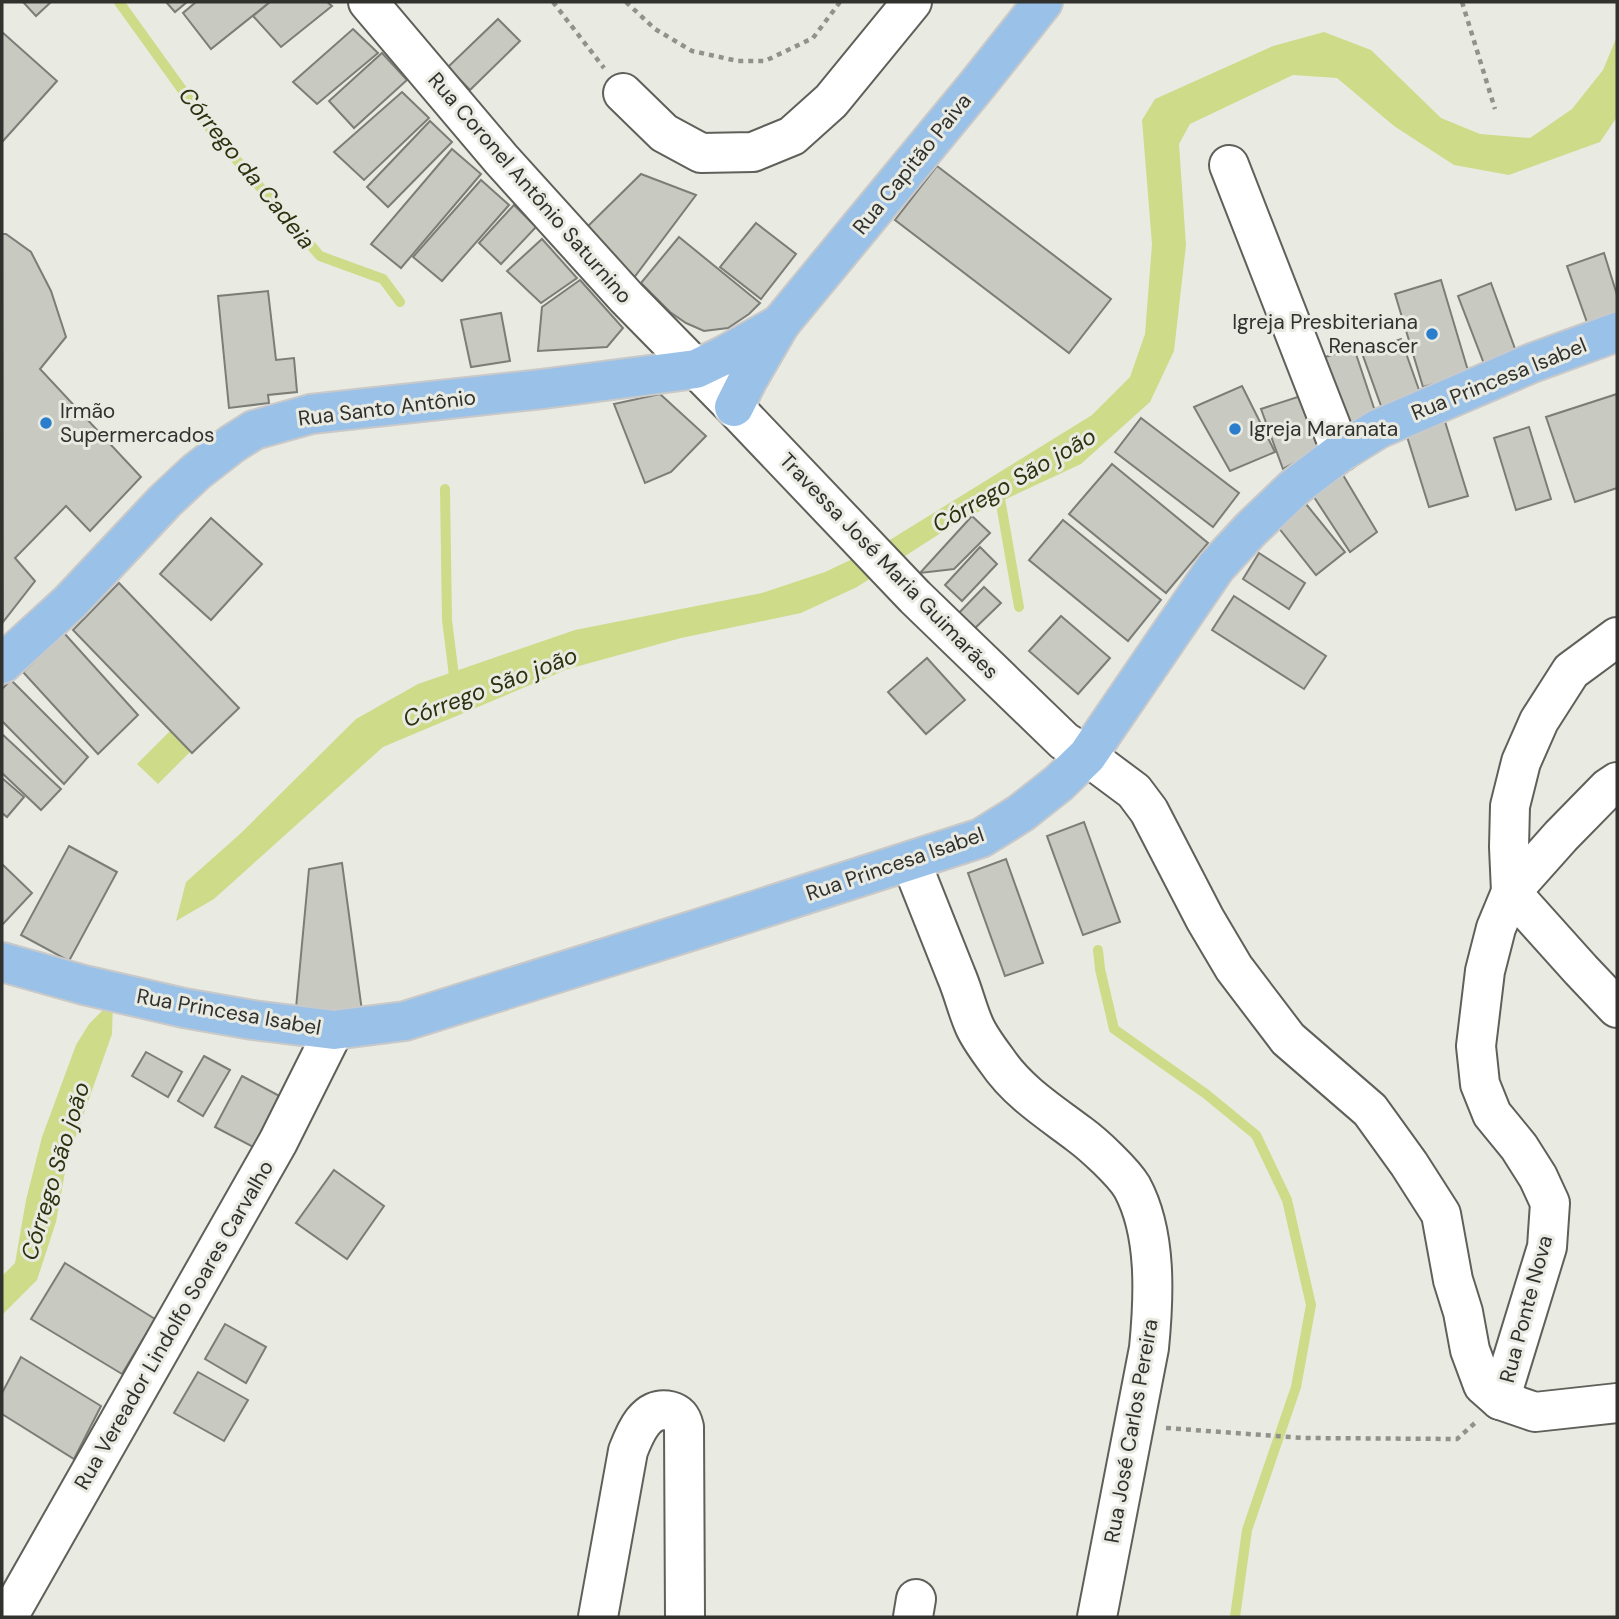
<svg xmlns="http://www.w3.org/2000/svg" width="1619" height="1619" viewBox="0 0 1619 1619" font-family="'DM Sans',sans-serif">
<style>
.water{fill:#cedb89}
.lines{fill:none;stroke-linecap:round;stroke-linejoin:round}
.stream{stroke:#cedb89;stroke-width:10}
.building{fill:#c8cac2;stroke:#7c7d76;stroke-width:2}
.minor-casing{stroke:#5f605a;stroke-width:42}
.major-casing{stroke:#c9c9c9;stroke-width:42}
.path{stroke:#91928c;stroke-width:4.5;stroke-dasharray:5 5;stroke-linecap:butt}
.minor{stroke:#fff;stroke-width:38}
.major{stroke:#9ac1e8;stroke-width:38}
.poi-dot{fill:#2a7ecc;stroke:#e9ebe3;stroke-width:2.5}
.labels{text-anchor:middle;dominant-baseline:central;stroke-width:6;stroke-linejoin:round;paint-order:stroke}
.street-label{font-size:21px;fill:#31312e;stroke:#e9ebe3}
.poi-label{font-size:21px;fill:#31312e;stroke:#e9ebe3;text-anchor:start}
.water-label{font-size:23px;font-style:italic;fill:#2c310e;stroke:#e9ebe3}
</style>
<rect width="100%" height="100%" fill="#e9ebe3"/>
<g class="water">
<polygon points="1324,32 1371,50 1441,118 1480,134 1530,138 1572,109 1603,70 1617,36 1617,117 1600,142 1509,175 1454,165 1394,126 1337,78 1293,75 1190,124 1179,144 1186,245 1174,351 1150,402 1081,464 961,520 857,587 801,613 681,638 568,669 383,747 214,899 176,921 186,882 241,833 356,719 418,684 575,630 762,593 825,572 880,546 1092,415 1130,377 1145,334 1152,244 1142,120 1155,99 1273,46"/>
<polygon points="180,721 201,741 158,784 137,764"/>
<polygon points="113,1000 112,1034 67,1161 56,1222 37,1280 2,1315 2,1276 15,1263 26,1200 42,1137 76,1045 89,1024"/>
</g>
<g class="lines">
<g class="stream">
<polyline points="119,2 214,134 320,256 383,279 400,302"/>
<polyline points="445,489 447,620 455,684"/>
<polyline points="999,493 1019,607"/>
<polyline points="1098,950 1100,969 1114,1029 1206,1094 1256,1135 1287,1200 1311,1305 1296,1387 1247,1530 1235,1617"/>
</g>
</g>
<g class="building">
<polygon points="23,2 51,2 36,16"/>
<polygon points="166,2 187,2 175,12"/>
<polygon points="196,2 270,2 211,49 183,13"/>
<polygon points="270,2 327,2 332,6 281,47 253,16"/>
<polygon points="498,19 520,41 470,90 448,67"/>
<polygon points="353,29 378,53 317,104 293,82"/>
<polygon points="2,32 57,81 3,141 2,140"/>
<polygon points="382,53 407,80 354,128 329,101"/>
<polygon points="402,92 429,118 364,180 334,152"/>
<polygon points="430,121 452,142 388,207 367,187"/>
<polygon points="452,149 481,174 401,268 371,244"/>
<polygon points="937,166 1111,299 1069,353 895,220"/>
<polygon points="641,174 696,195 633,279 581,233"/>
<polygon points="481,180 509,205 442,281 413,257"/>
<polygon points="514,205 536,227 501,264 479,243"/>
<polygon points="756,223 796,254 761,299 720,267"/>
<polygon points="2,234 6,234 31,252 51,291 66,337 40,369 141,477 90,531 66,506 15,558 35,581 3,622"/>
<polygon points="679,237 760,303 749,314 728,328 704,331 686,323 670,312 641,283"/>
<polygon points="542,239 577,278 541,303 507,271"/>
<polygon points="1604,253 1617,295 1617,317 1589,328 1567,266"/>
<polygon points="580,280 623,328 607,347 538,351 542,307"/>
<polygon points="1441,280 1469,374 1423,387 1395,294"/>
<polygon points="1491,283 1518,357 1486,369 1458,296"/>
<polygon points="268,291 276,360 294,358 297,392 268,395 269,403 229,408 218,296"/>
<polygon points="501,313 510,361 471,367 461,320"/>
<polygon points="1401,339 1424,404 1385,417 1362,353"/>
<polygon points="1354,348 1379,423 1345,434 1319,359"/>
<polygon points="1242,386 1275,452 1230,471 1194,407"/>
<polygon points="1310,393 1328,445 1283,469 1261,409"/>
<polygon points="660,394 706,436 671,472 645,483 614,404"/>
<polygon points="1617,394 1617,488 1575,502 1546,417"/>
<polygon points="1443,415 1468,496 1429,507 1404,427"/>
<polygon points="1141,418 1239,493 1213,527 1115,452"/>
<polygon points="1529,427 1551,499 1516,510 1494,438"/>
<polygon points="1112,464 1208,543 1166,593 1069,514"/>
<polygon points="1343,475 1377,532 1350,552 1312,494"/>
<polygon points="1306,504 1345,552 1316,575 1278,527"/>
<polygon points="972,516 990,533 954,569 920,573"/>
<polygon points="211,518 262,564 211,620 160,574"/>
<polygon points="1063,520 1161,600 1128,641 1029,560"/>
<polygon points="980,547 997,564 962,601 945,585"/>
<polygon points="1259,553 1305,583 1289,609 1243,579"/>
<polygon points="119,583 239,708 192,753 73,630"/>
<polygon points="984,587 1001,603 971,632 955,617"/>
<polygon points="1234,596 1326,656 1304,689 1212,630"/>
<polygon points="1061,616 1110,658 1078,694 1029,651"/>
<polygon points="64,633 138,715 98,754 23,672"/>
<polygon points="927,658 965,700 926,734 888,692"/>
<polygon points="11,680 88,757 64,784 2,721 2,689"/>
<polygon points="2,734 61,789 41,810 2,773"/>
<polygon points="2,778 24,797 7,817 2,813"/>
<polygon points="1084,822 1120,922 1083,935 1047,836"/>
<polygon points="69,846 117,872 69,961 21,935"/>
<polygon points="1006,859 1043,963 1005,976 968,873"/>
<polygon points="342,863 362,1011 327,1018 296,1008 309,869"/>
<polygon points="2,864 32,893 3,924 2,924"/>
<polygon points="146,1052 182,1072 168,1097 132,1076"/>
<polygon points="204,1056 230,1070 203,1116 178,1101"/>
<polygon points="242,1076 285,1099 257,1149 215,1127"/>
<polygon points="334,1170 384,1206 347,1259 296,1223"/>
<polygon points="65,1263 155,1319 122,1374 31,1319"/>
<polygon points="225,1324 266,1347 246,1383 205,1359"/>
<polygon points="21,1357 101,1406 74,1459 2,1414 2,1393"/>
<polygon points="198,1372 248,1400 224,1441 174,1413"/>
</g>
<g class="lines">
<g class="minor-casing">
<g id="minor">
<polyline points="368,2 501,159 626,297 734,407 915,597 1064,741 1087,756 1134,791 1149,811 1205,919 1234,968 1288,1039 1370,1110 1409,1164 1441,1214 1453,1280 1463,1312 1470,1350 1483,1385 1500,1400 1535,1412 1617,1403"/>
<polyline points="623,93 664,133 701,153 753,152 792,136 831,101 912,2"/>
<polyline points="1229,165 1341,452"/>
<polyline points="1617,637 1571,671 1539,721 1521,762 1510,806 1509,847 1511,892 1581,970 1617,1008"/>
<path d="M911,862C926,899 941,937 956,975C963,991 967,1009 974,1025C979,1037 989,1050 997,1061C1018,1092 1050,1112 1079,1134C1094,1145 1123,1172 1132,1187C1157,1233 1154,1297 1149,1348L1097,1617"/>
<polyline points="1500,1400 1547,1247 1550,1203 1538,1177 1519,1147 1492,1114 1480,1084 1476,1046 1485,971 1496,928 1511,892 1561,836 1608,788 1617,782"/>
<polyline points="8,1617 278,1142 334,1030"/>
<path d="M598,1617L628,1451C635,1433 646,1405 670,1411C678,1413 682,1418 684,1427L685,1617"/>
<polyline points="913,1617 916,1599"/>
</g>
</g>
<g class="major-casing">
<g id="major">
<polyline points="734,407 747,381 780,324 977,85 1043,2"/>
<polyline points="2,664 70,602 165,501 196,472 232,444 254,430 311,414 542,389 696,369 723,356 780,324"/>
<polyline points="2,962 84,985 184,1008 253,1020 334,1030 405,1021 707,926 981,838 1021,813 1059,783 1087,756 1216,567 1251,529 1295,487 1341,452 1378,429 1532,363 1617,332"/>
</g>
</g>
<g class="path">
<polyline points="553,2 604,68"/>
<polyline points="626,2 655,29 692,51 738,61 765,61 813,38 840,2"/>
<polyline points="1462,2 1495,109"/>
<polyline points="1166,1428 1304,1438 1457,1439 1476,1422"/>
</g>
<use href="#minor" class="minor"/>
<use href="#major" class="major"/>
</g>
<g class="poi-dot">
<circle cx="1432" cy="334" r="7"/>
<circle cx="46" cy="423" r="7"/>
<circle cx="1235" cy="429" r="7"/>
</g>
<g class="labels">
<g class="street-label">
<text transform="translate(912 164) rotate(-51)">Rua Capitão Paiva</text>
<text transform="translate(530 188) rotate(49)">Rua Coronel Antônio Saturnino</text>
<text transform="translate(1499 379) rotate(-22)">Rua Princesa Isabel</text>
<text transform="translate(387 408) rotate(-7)">Rua Santo Antônio</text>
<text transform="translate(889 566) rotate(46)">Travessa José Maria Guimarães</text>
<text transform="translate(895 864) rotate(-19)">Rua Princesa Isabel</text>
<text transform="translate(229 1012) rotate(10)">Rua Princesa Isabel</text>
<text transform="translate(1526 1309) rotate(-75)">Rua Ponte Nova</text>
<text transform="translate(174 1325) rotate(-60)">Rua Vereador Lindolfo Soares Carvalho</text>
<text transform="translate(1131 1431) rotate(-80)">Rua José Carlos Pereira</text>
</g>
<g class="poi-label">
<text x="1418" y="322" text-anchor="end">Igreja Presbiteriana<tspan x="1418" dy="24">Renascer</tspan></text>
<text x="60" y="411">Irmão<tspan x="60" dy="24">Supermercados</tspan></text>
<text x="1249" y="429">Igreja Maranata</text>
</g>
<g class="water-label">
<text transform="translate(247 168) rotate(51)">Córrego da Cadeia</text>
<text transform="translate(1014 480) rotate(-30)">Córrego São joão</text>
<text transform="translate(490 687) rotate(-21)">Córrego São joão</text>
<text transform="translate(55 1171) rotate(-73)">Córrego São joão</text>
</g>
</g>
<rect width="1619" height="1619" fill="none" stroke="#31312e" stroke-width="7"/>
</svg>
